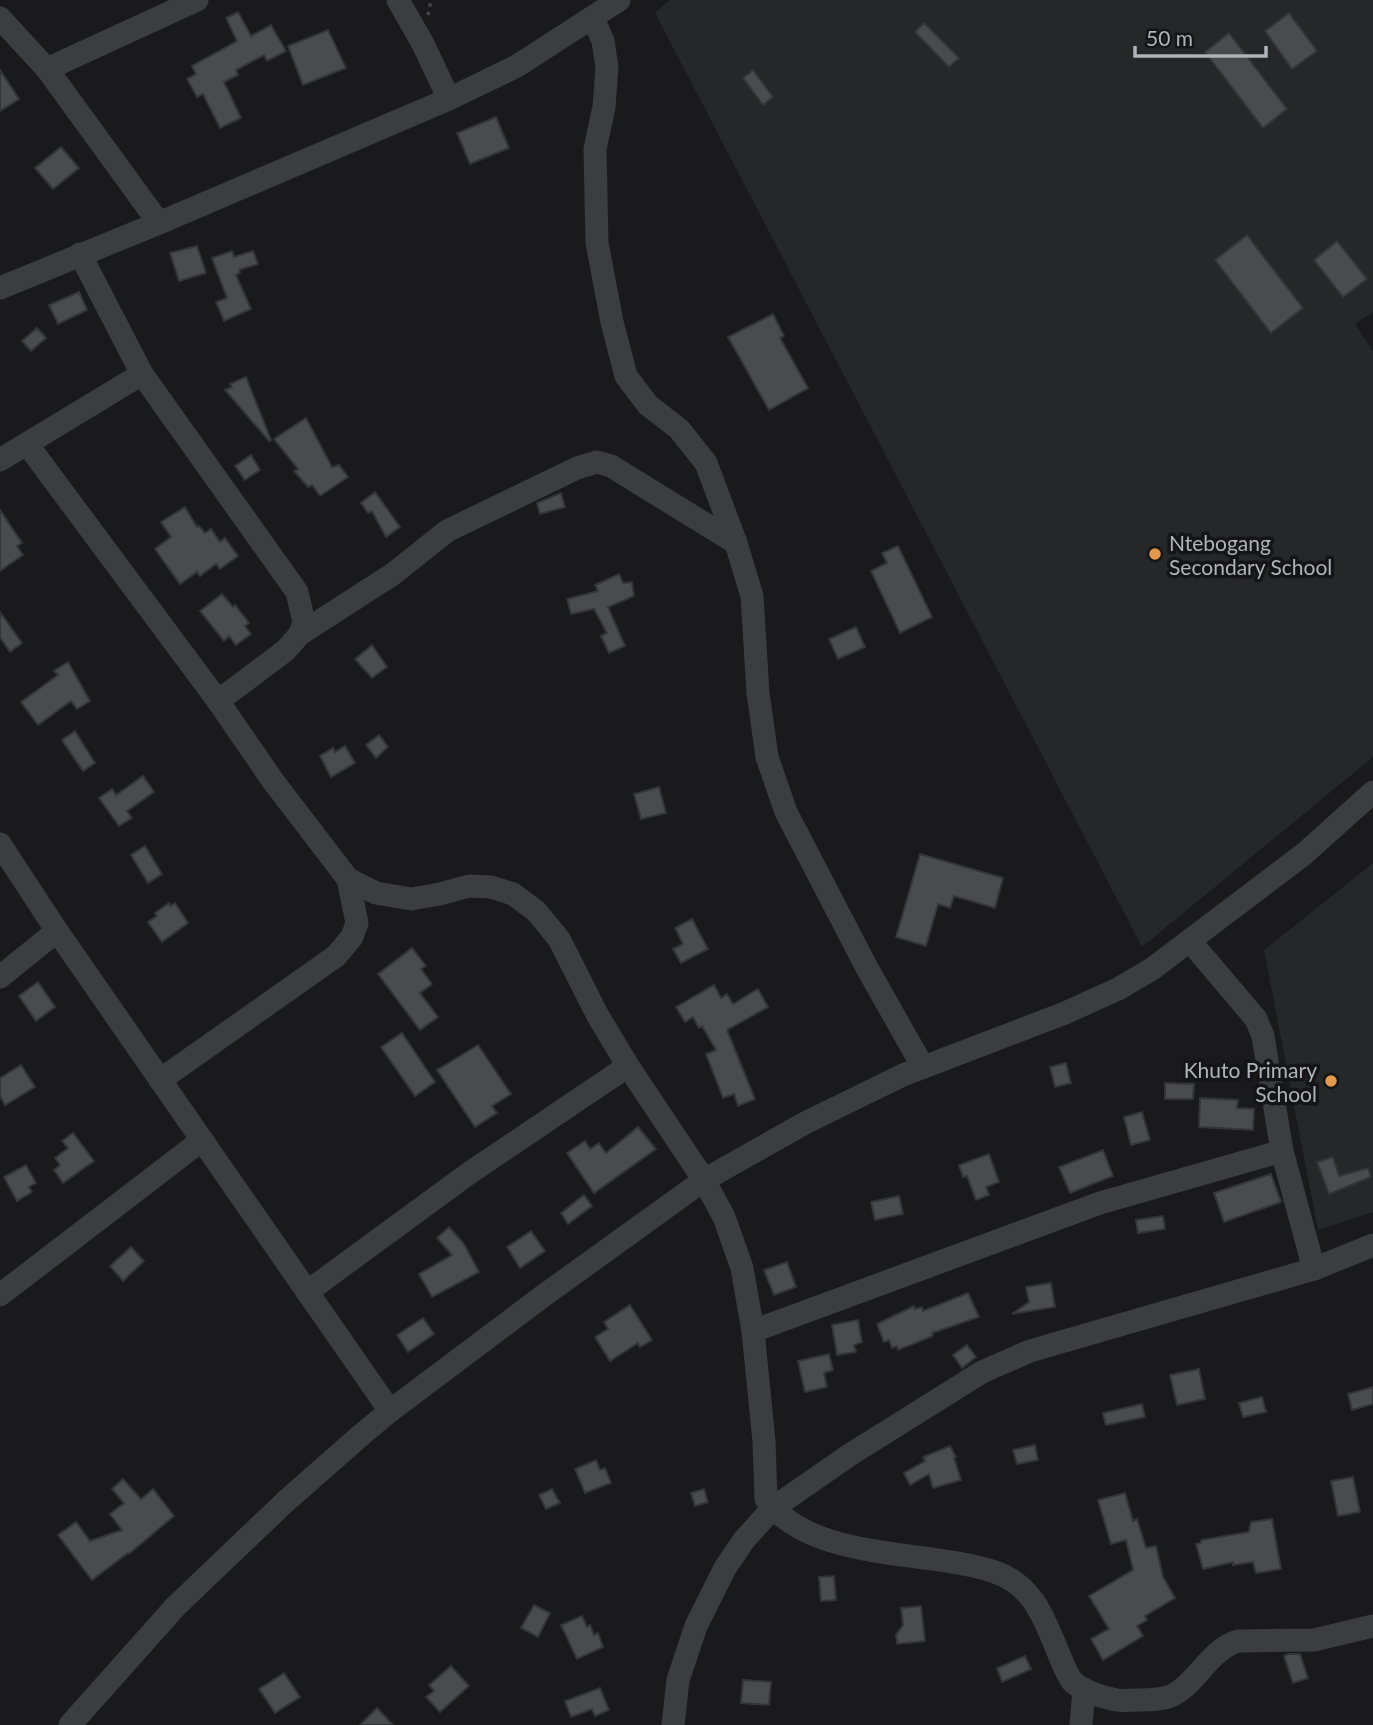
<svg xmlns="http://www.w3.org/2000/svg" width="1373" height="1725" viewBox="0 0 1373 1725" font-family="Lato,sans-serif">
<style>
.built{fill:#262729}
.building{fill:#494b4e;stroke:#343538;stroke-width:2}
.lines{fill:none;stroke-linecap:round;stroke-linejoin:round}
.path{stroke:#424448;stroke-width:3.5;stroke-dasharray:3.5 5;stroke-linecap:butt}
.minor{stroke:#3b3d41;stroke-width:23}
.poi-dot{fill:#e1994d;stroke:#151517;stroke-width:2.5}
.labels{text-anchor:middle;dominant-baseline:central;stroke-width:7;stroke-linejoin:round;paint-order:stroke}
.poi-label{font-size:21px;fill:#aeb4ba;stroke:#151517;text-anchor:start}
</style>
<rect width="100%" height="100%" fill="#1a1a1c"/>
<g class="built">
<polygon points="670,0 1373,0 1373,312 1355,324 1373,351 1373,757 1142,947 655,13"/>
<polygon points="1373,863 1373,1212 1318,1230 1264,950"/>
</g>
<g class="building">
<polygon points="238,12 251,36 271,25 286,51 267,61 264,55 236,70 238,75 224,82 241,118 220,128 203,94 197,97 187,79 196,74 192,66 237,41 226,18"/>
<polygon points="1289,13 1317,51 1292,69 1265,31"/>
<polygon points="924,23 959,58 949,67 915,32"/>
<polygon points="328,30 346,68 303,85 288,46"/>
<polygon points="1229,33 1287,109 1263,128 1205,52"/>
<polygon points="0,70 19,99 0,111"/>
<polygon points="753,70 773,97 763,105 743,78"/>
<polygon points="496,117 509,148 470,164 457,133"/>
<polygon points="61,147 79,168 53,189 35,168"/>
<polygon points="1247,235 1303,308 1271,333 1215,260"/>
<polygon points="1337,241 1367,279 1343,297 1314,260"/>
<polygon points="197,246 206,273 179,281 170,253"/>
<polygon points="232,251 234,257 253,251 258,264 239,270 240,273 236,275 251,309 224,321 216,302 227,298 212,258"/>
<polygon points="79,292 87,310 58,324 49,305"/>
<polygon points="773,314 784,336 780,338 808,388 769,410 728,337"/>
<polygon points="37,328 46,338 31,351 22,341"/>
<polygon points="246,377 271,440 269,441 225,390 232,387 230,384"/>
<polygon points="306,418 332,467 339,465 348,477 320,496 312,485 308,487 294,471 298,469 274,439"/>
<polygon points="251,455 260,470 245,480 235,466"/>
<polygon points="375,492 400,527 386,537 372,511 368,513 361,503"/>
<polygon points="561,493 565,507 540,514 537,503"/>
<polygon points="185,507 197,527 199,526 205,533 211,529 220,542 225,538 238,556 220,569 216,564 200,576 197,572 180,584 155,549 171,537 161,522"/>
<polygon points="0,510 22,543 17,546 23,555 0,571"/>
<polygon points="898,546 932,617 900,633 871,571 887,563 882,553"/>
<polygon points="619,574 623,583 632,582 634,596 608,607 625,646 609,653 601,636 607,633 594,609 571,614 567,599 598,591 595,585"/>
<polygon points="222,594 233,607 235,605 249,623 245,626 251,634 236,645 229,636 224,641 200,611"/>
<polygon points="0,612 22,643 10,652 0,637"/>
<polygon points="856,627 865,647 838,659 829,639"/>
<polygon points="372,645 387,667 372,678 355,659"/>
<polygon points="68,662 90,701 77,709 71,701 38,725 21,702 58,675 54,671"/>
<polygon points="75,731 95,763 83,771 62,740"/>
<polygon points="379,735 388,747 376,758 366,745"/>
<polygon points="345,746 355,763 331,777 320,756 333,748 335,752"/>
<polygon points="143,776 154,792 127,811 132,818 119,826 99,798 112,789 116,795"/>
<polygon points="659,787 666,813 641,819 634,794"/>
<polygon points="145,846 162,874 148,883 131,855"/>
<polygon points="920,854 1003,878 995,908 954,896 950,908 938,904 926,946 896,937"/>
<polygon points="169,903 170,906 175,903 188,923 162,942 148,922 157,916 155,913"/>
<polygon points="692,919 708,949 681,963 673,949 683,944 675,928"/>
<polygon points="412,948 426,966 421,969 432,984 420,993 438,1017 420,1030 378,974"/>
<polygon points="38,982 55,1007 36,1021 19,996"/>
<polygon points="714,985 721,998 727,994 733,1004 758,989 768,1007 727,1030 755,1099 738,1106 734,1094 723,1098 706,1054 716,1050 702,1026 699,1028 693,1017 685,1022 676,1007"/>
<polygon points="402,1033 435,1082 415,1096 381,1047"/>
<polygon points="478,1045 511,1094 492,1106 497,1113 475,1127 437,1070"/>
<polygon points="1066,1063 1071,1083 1055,1087 1050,1067"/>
<polygon points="21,1065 35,1087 5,1105 0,1096 0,1078"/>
<polygon points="1165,1083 1194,1084 1193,1099 1165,1099"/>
<polygon points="1200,1098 1238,1100 1237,1108 1254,1109 1253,1130 1199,1127"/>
<polygon points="1142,1112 1150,1140 1131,1145 1124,1117"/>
<polygon points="638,1127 656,1149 594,1193 567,1153 585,1141 590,1149 599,1143 606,1153"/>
<polygon points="73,1133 94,1161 63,1183 54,1170 60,1165 55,1158 68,1148 62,1141"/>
<polygon points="1103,1150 1113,1176 1070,1193 1059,1167"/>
<polygon points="989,1154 999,1182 986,1187 989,1195 976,1200 967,1176 963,1177 959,1165"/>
<polygon points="1333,1157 1339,1176 1368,1168 1371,1177 1329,1194 1317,1162"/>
<polygon points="26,1165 36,1183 29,1187 32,1192 17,1201 4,1177"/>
<polygon points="1271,1174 1281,1202 1224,1222 1214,1193"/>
<polygon points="584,1195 592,1206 568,1224 561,1213"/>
<polygon points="899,1196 903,1214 875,1220 871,1202"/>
<polygon points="1163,1216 1165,1229 1138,1233 1136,1220"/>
<polygon points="449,1227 464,1244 479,1272 432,1297 419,1274 452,1255 437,1238"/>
<polygon points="531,1231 545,1251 520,1268 507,1247"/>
<polygon points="131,1247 144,1261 123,1281 110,1266"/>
<polygon points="787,1262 796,1287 774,1295 764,1270"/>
<polygon points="1051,1283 1055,1307 1012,1314 1029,1302 1026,1287"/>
<polygon points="968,1293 979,1317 932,1333 933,1336 898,1350 897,1346 892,1348 889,1340 884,1342 877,1324 914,1306 915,1309 922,1307 923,1311"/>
<polygon points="630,1305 652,1340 640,1347 638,1343 610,1361 595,1337 608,1329 604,1322"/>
<polygon points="423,1318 434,1334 408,1352 397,1335"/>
<polygon points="858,1320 862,1342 854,1345 856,1352 837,1355 832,1325"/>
<polygon points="967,1345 976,1357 962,1368 953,1355"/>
<polygon points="829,1354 833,1370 824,1373 827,1387 805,1392 798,1361"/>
<polygon points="1199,1369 1205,1399 1177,1405 1170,1375"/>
<polygon points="1373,1387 1373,1404 1352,1410 1348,1394"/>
<polygon points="1262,1397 1266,1412 1243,1417 1239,1403"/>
<polygon points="1142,1404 1145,1417 1106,1425 1103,1413"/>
<polygon points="1035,1445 1038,1460 1017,1464 1013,1450"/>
<polygon points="950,1446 956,1457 954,1458 961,1480 933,1488 929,1474 910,1485 904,1473 925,1461 923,1457"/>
<polygon points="596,1460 600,1470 605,1468 611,1483 585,1493 575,1469"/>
<polygon points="1353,1477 1360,1512 1338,1516 1331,1481"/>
<polygon points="123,1479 141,1499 153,1489 174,1516 129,1554 128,1553 92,1580 58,1535 76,1522 90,1541 122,1530 110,1514 124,1503 112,1489"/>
<polygon points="552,1489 560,1503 546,1509 539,1495"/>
<polygon points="704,1489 708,1502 695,1506 691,1493"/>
<polygon points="1125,1493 1133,1521 1137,1519 1146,1548 1156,1546 1163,1577 1175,1598 1145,1616 1147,1620 1137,1626 1143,1636 1103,1660 1091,1639 1109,1629 1089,1596 1133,1570 1126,1540 1111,1544 1098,1500"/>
<polygon points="1272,1519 1281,1569 1256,1573 1253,1562 1233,1565 1233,1562 1203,1569 1196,1544 1201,1543 1201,1540 1249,1532 1251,1522"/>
<polygon points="834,1576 836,1600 821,1601 819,1577"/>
<polygon points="534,1605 550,1613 538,1637 521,1628"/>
<polygon points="921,1606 925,1641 897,1644 896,1635 903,1625 901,1608"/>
<polygon points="582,1616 587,1627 590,1625 594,1635 598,1633 603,1647 577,1659 561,1625"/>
<polygon points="1288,1654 1300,1654 1308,1678 1293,1683 1284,1656"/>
<polygon points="1025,1656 1031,1669 1002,1682 997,1668"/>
<polygon points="451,1666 469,1686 440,1712 426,1697 434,1691 429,1685"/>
<polygon points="284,1673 300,1697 275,1713 259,1689"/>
<polygon points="743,1680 771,1682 769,1705 741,1703"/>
<polygon points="600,1688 609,1710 595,1716 592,1709 571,1717 565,1701"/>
<polygon points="377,1708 393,1725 360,1725"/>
</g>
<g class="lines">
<polyline class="path" points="428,15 431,0"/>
<g class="minor">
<polyline points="398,0 423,44 449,99"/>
<polyline points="0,18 47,69 159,223"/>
<polyline points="593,18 603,41 607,67 604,107 595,149 597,243 612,322 626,376 648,405 679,429 706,463 736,543 752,596 758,693 767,757 786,812 867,968 923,1067"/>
<polyline points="47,69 197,0"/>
<polyline points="80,254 142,374 297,592 304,622 300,634"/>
<polyline points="0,288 159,223 449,99 517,66 619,0"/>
<polyline points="27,444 218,701 273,781 348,879 357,923 352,937 336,956 160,1080"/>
<polyline points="0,460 142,374"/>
<polyline points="218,701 286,650 300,634 393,574 447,531 577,468 597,462 611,466 736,543"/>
<polyline points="0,844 57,931 390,1411"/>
<path d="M348,879L376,893L411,899L440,894L469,886L491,887L513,894L536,911L559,939L598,1016L628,1066L704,1180L724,1217L742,1268L753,1331L764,1441L766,1499C811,1562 927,1549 995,1572C1033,1585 1044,1618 1058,1652C1062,1661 1066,1673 1072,1681C1081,1691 1103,1697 1116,1700C1122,1701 1130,1700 1137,1700C1149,1700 1162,1700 1173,1695C1198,1682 1209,1650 1238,1641L1314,1640L1373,1626"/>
<polyline points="1190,941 1256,1019 1263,1036 1282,1151 1314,1269"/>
<polyline points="0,977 57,931"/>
<polyline points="307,1292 468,1174 628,1066"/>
<polyline points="0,1295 202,1140"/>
<polyline points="753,1331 1100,1203 1282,1151"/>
<polyline points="70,1725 176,1606 285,1502 360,1436 390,1411 543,1296 704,1180 805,1123 903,1075 1065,1013 1118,989 1152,969 1304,854 1373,792"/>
<polyline points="673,1725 678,1680 696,1626 725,1568 744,1540 773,1508 851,1454 982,1372 1030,1351 1314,1269 1373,1245"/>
<polyline points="1081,1725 1084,1689"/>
</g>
</g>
<g class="poi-dot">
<circle cx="1155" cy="554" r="7"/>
<circle cx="1331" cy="1081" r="7"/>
</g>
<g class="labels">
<g class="poi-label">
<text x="1169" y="542">Ntebogang<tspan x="1169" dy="24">Secondary School</tspan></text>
<text x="1317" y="1069" text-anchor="end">Khuto Primary<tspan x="1317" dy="24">School</tspan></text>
</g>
</g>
<path d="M1135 46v10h131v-10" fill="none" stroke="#aeb4ba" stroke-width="3.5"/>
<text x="1146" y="46" font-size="21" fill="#aeb4ba" stroke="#151517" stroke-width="5" paint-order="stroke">50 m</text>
</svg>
